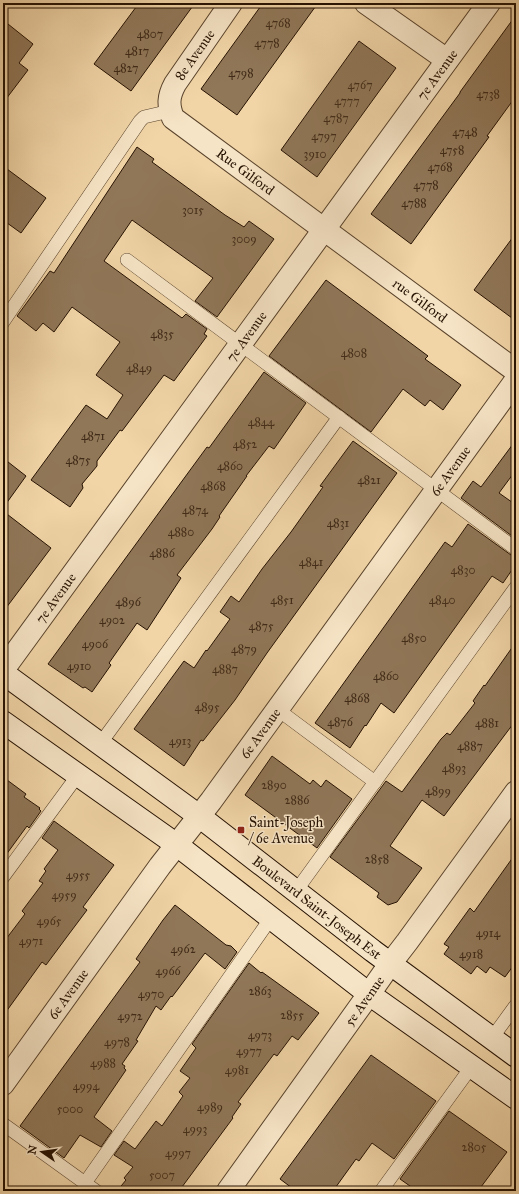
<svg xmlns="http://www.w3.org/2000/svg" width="519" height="1194" viewBox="0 0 519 1194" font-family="'IM FELL Great Primer',serif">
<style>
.building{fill:#907758;stroke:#261202}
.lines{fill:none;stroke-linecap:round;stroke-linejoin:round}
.lane-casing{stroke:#59432b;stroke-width:14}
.street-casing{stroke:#59432b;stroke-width:24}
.secondary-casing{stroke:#261202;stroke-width:24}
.lane{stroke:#f6e4c6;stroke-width:13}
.street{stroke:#f6e4c6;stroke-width:22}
.secondary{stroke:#f6e4c6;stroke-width:22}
.poi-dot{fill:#8f2418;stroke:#f6e4c6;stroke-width:1.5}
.labels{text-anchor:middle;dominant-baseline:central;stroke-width:3;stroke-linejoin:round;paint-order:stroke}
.number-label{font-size:12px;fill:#402b18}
.street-label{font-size:14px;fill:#261202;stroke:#f6e4c6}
.poi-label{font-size:14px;fill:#261202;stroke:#f6e4c6;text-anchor:start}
</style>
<rect width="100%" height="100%" fill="#f1d5a7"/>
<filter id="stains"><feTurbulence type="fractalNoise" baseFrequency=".005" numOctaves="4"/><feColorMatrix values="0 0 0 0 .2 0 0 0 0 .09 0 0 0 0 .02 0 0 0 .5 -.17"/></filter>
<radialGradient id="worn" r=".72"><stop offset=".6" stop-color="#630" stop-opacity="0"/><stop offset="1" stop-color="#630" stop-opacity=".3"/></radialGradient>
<g class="building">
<polygon points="139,3 195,3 131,91 94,64"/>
<polygon points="263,3 318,3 237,115 201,89"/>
<polygon points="516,15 516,96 487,136 489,137 411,244 371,214 460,93 460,92"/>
<polygon points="3,20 33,44 19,63 28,70 3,103"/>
<polygon points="359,41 396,68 317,177 281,150"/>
<polygon points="137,147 154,159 152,162 225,215 244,227 249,221 274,239 217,317 195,301 213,278 132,220 104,261 182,318 186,314 207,329 204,334 207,336 174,381 164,375 122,431 120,430 97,461 97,466 82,484 83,488 70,507 31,480 86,405 107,419 123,395 96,375 120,342 72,307 54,332 43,323 36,331 17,316 50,271 54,273"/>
<polygon points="3,166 46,198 21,233 3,220"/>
<polygon points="516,233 516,321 474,290"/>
<polygon points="326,280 428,356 425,359 461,385 443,410 430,400 425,406 403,389 371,432 269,356"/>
<polygon points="264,372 306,403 274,449 269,446 246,476 247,476 219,516 220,517 212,529 177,575 181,578 147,630 137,623 109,663 111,665 92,692 85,687 83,688 48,664 207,447 209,448"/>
<polygon points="516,440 516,470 499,493 516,505 516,539 461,498 473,481 481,487"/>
<polygon points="353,441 397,473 267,653 235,700 203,741 201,740 184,766 134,729 184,661 194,668 206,650 207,651 230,619 220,612 231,596 239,602 262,569 291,532 323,487 320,486"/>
<polygon points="3,458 26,476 3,508"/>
<polygon points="3,511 51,548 3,612"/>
<polygon points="468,524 511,555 516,557 516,564 503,583 492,576 394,713 381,703 366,726 365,725 350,748 315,723 445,542 452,547"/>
<polygon points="516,642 516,720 444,816 422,800 390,846 422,868 397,902 388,905 377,897 379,893 330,857 386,781 402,792 441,739 447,733 450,735 475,703 473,701 484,685 485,686"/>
<polygon points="272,756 310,784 313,780 321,787 326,780 352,799 317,848 245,795"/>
<polygon points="3,777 26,794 24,797 40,808 39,809 41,811 29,828 27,826 3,859"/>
<polygon points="54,821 114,865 83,907 87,910 69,934 46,965 42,962 3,1016 3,943 25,914 22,911 43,883 39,881 46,871 44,869 58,850 42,838"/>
<polygon points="516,853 516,962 505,977 490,967 486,973 477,966 471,974 444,954 449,947 444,944 470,908 474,912"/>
<polygon points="175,905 226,945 231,946 237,952 225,969 205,953 172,997 171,996 161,1010 156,1006 136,1040 138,1041 122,1064 125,1066 124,1068 126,1070 94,1117 112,1131 101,1147 80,1135 64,1158 20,1126 140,962 136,959 163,920"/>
<polygon points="249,963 261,973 262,972 319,1013 298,1040 292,1036 277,1056 274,1054 238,1102 241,1104 232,1117 233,1118 179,1191 117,1191 126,1180 124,1178 133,1167 114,1155 124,1141 135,1149 156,1121 162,1126 183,1096 179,1092 190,1078 180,1071 196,1048 192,1044"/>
<polygon points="371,1055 436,1101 394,1159 372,1143 359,1161 356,1159 333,1191 296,1191 280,1179"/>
<polygon points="449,1111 507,1152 478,1191 417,1191 400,1179"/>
</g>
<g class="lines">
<g class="lane-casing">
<g id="lane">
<polyline points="127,260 516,549"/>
<polyline points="3,322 140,121 144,117 170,111"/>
<polyline points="277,709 375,782"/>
<polyline points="100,744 339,417"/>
<polyline points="3,877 78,775"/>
<polyline points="296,891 516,587"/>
<polyline points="492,1038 516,1005"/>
<polyline points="3,1124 96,1191"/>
<polyline points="85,1183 271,918"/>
<polyline points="381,1191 472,1066"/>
</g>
</g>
<g class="street-casing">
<g id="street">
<path id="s1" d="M231,3L175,84C168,97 168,105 173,118L516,371"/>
<polyline points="366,3 447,60"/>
<path id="s2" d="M3,670L489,3"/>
<path id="s3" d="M3,1084L160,866L211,801L516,380"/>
<path id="s4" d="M228,1191L369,994L390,964L407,942L516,792"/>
</g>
</g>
<g class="secondary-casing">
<g id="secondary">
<path id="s5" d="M3,673L199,816L373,951L516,1056"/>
<polyline points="3,722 177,845 369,994 516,1098"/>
</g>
</g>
<use href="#lane" class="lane"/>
<use href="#street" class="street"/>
<use href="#secondary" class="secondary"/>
</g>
<rect class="poi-dot" x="237" y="826" width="8" height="8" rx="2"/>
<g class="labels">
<g class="number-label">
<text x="278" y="23">4768</text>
<text x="150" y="34">4807</text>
<text x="267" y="43">4778</text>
<text x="137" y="51">4817</text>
<text x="126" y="68">4827</text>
<text x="241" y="73">4798</text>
<text x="360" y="85">4767</text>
<text x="488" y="94">4738</text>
<text x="347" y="101">4777</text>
<text x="336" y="118">4787</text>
<text x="465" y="132">4748</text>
<text x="324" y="136">4797</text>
<text x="452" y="150">4758</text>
<text x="315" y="154">3910</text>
<text x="440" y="167">4768</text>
<text x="426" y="185">4778</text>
<text x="414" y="203">4788</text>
<text x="193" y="210">3015</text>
<text x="244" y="239">3009</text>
<text x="162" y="334">4835</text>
<text x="354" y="353">4808</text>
<text x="139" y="368">4849</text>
<text x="261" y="422">4844</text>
<text x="93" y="436">4871</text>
<text x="245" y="444">4852</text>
<text x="78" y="460">4875</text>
<text x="230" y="466">4860</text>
<text x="369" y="480">4821</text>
<text x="213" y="486">4868</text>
<text x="195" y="510">4874</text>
<text x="338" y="523">4831</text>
<text x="181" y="532">4880</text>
<text x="162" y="553">4886</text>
<text x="311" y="562">4841</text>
<text x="463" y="570">4830</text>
<text x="282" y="600">4851</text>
<text x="442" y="600">4840</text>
<text x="128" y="602">4896</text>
<text x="112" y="620">4902</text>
<text x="261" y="626">4875</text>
<text x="414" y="638">4850</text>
<text x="95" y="644">4906</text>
<text x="244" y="649">4879</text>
<text x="79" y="666">4910</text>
<text x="225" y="669">4887</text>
<text x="386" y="676">4860</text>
<text x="357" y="698">4868</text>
<text x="207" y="707">4895</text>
<text x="340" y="722">4876</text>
<text x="487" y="723">4881</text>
<text x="180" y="741">4913</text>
<text x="470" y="746">4887</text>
<text x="454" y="768">4893</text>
<text x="274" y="785">2890</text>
<text x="438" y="791">4899</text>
<text x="297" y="800">2886</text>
<text x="377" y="859">2858</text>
<text x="78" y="875">4955</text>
<text x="64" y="895">4959</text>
<text x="49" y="921">4965</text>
<text x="488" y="933">4914</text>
<text x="31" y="941">4971</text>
<text x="183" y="949">4962</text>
<text x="471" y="954">4918</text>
<text x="168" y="971">4966</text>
<text x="260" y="991">2863</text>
<text x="151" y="994">4970</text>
<text x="292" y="1015">2855</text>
<text x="130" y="1016">4972</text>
<text x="260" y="1035">4973</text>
<text x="117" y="1042">4978</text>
<text x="249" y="1051">4977</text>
<text x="103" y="1063">4988</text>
<text x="237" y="1070">4981</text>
<text x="86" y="1086">4994</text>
<text x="210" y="1107">4989</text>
<text x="70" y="1109">5000</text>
<text x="195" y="1129">4993</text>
<text x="474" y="1147">2805</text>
<text x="178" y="1153">4997</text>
<text x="162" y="1175">5007</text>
</g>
<g class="street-label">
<text transform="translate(195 55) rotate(-55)">8e Avenue</text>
<text stroke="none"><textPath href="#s2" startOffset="737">7e Avenue</textPath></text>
<text stroke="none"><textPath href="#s1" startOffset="224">Rue Gilford</textPath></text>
<text stroke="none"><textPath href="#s1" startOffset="441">rue Gilford</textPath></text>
<text stroke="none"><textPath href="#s2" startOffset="413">7e Avenue</textPath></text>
<text stroke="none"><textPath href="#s3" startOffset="759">6e Avenue</textPath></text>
<text stroke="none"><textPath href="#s2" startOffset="89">7e Avenue</textPath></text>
<text stroke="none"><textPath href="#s3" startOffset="435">6e Avenue</textPath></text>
<text stroke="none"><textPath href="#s5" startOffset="392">Boulevard Saint-Joseph Est</textPath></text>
<text stroke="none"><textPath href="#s3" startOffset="111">6e Avenue</textPath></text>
<text stroke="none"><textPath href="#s4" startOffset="234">5e Avenue</textPath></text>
</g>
<g class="poi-label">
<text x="249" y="822">Saint-Joseph<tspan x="249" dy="16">/ 6e Avenue</tspan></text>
</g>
</g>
<rect width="519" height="1194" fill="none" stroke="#f1d5a7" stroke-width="16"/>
<rect x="4" y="4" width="511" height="1186" fill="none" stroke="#261202" stroke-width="2"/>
<rect x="8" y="8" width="503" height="1178" fill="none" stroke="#261202"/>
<g transform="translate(42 1152) rotate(283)" stroke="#f6e4c6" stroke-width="3" paint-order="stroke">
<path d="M0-3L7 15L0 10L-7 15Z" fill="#261202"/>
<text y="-6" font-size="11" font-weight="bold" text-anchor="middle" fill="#261202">N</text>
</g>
<rect width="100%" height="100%" filter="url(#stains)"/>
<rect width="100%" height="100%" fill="url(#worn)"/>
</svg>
